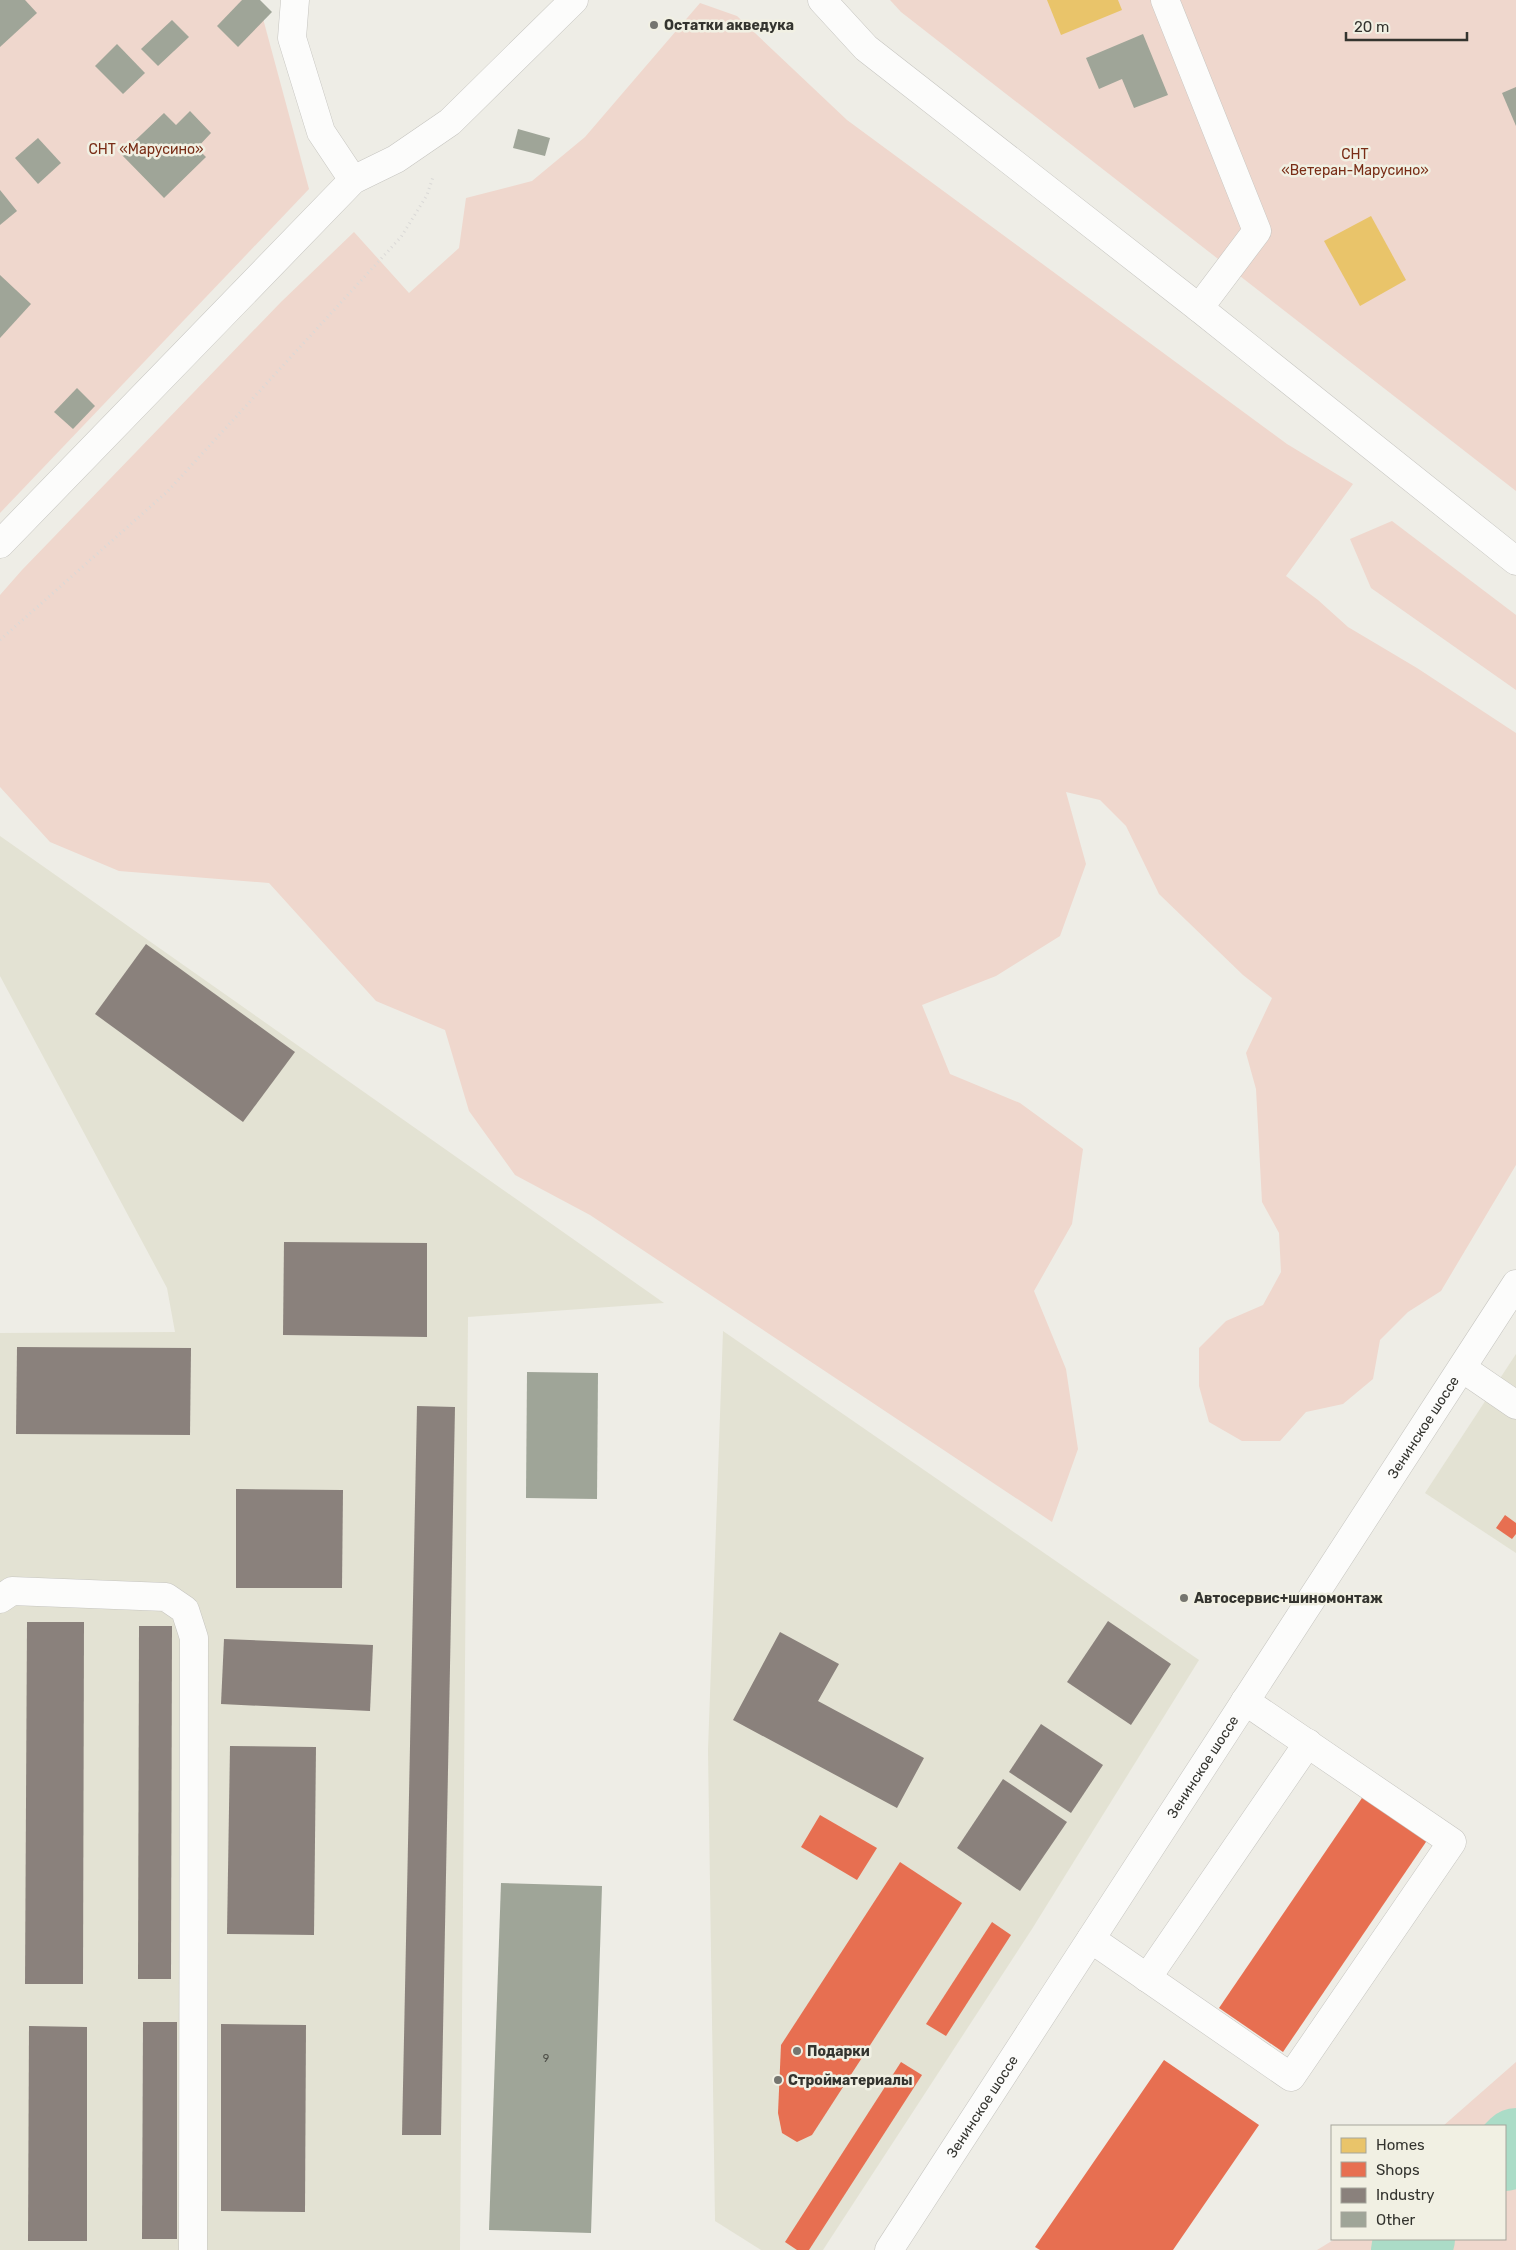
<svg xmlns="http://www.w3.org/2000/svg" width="1516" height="2250" viewBox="0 0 1516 2250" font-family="Rubik,sans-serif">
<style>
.built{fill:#e3e2d3}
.green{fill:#efd7cd}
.homes{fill:#e9c46a}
.shops{fill:#e76f51}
.industry{fill:#8a817c}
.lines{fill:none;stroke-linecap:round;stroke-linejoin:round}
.river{stroke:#abdcc7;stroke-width:72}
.building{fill:#9fa598}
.minor-casing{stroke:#c6c5c0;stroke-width:29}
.major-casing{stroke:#c6c5c0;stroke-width:29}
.path{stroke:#dad9d7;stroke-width:3;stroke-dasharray:1 4;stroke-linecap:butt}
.minor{stroke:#fcfcfb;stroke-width:28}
.major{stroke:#fcfcfb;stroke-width:28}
.poi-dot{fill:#75756f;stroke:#f1f0e3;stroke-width:2}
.labels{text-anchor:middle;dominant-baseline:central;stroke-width:5;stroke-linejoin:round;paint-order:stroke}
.number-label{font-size:11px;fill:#4f5049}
.poi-label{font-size:14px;font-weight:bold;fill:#34342f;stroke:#f1f0e3;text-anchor:start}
.park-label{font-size:14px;fill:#792d16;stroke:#f1f0e3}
.street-label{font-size:14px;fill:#34342f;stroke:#f1f0e3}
</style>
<rect width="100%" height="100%" fill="#eeede6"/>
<g class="built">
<polygon points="0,836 664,1303 468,1317 460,2250 0,2250 0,1333 175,1332 167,1288 0,976"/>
<polygon points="723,1331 1199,1660 1032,1929 823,2250 761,2250 715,2221 708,1750"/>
<polygon points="1516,1354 1516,1553 1425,1493"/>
</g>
<g class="green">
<polygon points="0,0 258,0 309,189 0,513"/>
<polygon points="890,0 1516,0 1516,491 901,12"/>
<polygon points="700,3 737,16 847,120 1287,444 1353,484 1286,576 1318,600 1348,627 1417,668 1516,733 1516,1165 1441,1291 1408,1312 1380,1340 1373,1379 1343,1404 1306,1412 1280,1441 1242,1441 1209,1422 1199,1386 1199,1348 1226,1321 1263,1305 1281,1272 1279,1233 1262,1202 1256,1089 1246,1053 1272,998 1243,975 1159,894 1126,826 1100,800 1066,792 1086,864 1060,936 996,976 922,1005 950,1074 1020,1103 1083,1149 1072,1224 1034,1291 1066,1369 1078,1449 1052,1522 590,1215 515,1175 469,1111 445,1030 376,1001 269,883 119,871 50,842 0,787 0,595 22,570 281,302 354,232 409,293 459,248 466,198 532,181 585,137"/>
<polygon points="1392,521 1516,615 1516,690 1371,588 1350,539"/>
<polygon points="1516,2062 1516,2250 1317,2250 1335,2239 1505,2239 1505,2126 1443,2126"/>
</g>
<g class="homes">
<polygon points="1047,0 1118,0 1122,10 1061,35"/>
<polygon points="1371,216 1406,280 1360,306 1324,241"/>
</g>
<g class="shops">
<polygon points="1505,1515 1516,1523 1516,1534 1512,1539 1496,1528"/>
<polygon points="1364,1795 1428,1839 1283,2052 1219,2008"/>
<polygon points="820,1815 877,1848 857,1880 801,1847"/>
<polygon points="900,1862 962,1903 812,2135 797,2142 782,2133 778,2113 781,2045"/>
<polygon points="992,1922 1011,1935 946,2036 926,2024"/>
<polygon points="1164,2060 1259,2125 1173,2250 1040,2250 1035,2247"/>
<polygon points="901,2062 922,2075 809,2250 797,2250 785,2242"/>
</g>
<g class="industry">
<polygon points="146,944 295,1052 243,1122 95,1014"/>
<polygon points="284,1242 427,1243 427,1337 283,1335"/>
<polygon points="17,1347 191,1348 190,1435 16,1434"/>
<polygon points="417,1406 455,1407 441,2135 402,2135"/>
<polygon points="236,1489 343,1490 342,1588 236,1588"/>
<polygon points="1108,1621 1171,1664 1131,1725 1067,1682"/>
<polygon points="27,1622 84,1622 83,1984 25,1984"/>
<polygon points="139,1626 172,1626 171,1979 138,1979"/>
<polygon points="780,1632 839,1664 818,1701 924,1758 897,1808 733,1720"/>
<polygon points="224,1639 373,1645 370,1711 221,1704"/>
<polygon points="1041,1724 1103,1765 1071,1813 1009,1772"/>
<polygon points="230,1746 316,1747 314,1935 227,1934"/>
<polygon points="1003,1779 1067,1822 1020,1891 957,1848"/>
<polygon points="143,2022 177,2022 177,2239 142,2239"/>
<polygon points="221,2024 306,2025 305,2212 221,2211"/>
<polygon points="29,2026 87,2027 87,2241 28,2241"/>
</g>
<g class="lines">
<g class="river">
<polyline points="1505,2155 1516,2144"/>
<polyline points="1407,2250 1419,2239"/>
</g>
</g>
<g class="building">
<polygon points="0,0 25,0 37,13 0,47"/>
<polygon points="242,0 260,0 272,12 238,47 217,26"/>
<polygon points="172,20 189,37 158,66 141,49"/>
<polygon points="1143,34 1168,95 1134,108 1122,79 1099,89 1086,58"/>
<polygon points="117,44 145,73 123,94 95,66"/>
<polygon points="1516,87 1516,126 1502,93"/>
<polygon points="190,111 211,133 197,148 206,157 164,198 121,154 164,113 176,125"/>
<polygon points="518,129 550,138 545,156 513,148"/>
<polygon points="38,138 61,163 38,184 15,158"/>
<polygon points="0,190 17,211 0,225"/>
<polygon points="0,275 31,304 0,338"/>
<polygon points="77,388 95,406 73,429 54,412"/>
<polygon points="527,1372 598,1373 597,1499 526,1498"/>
<polygon points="501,1883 602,1886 591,2233 489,2230"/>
</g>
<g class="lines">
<g class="minor-casing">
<g id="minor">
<polyline points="295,0 292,38 321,132 353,180"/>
<polyline points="822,0 866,48 1199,308 1516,561"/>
<polyline points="1165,0 1257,231 1199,308"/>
<polyline points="0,544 353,180 396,159 450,122 574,0"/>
<polyline points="1462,1368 1516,1405"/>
<polyline points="0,1599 12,1591 166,1597 185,1610 194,1638 193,2250"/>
<polyline points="1091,1939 1291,2077 1452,1842 1245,1701"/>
<polyline points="1147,1978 1308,1743"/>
</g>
</g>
<g class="major-casing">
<g id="major">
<path id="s1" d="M889,2250L1516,1284"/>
</g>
</g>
<polyline class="path" points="0,640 167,492 401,237 427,195 433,177"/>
<use href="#minor" class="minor"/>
<use href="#major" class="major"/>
</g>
<g class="poi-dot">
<circle cx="654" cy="25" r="5"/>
<circle cx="1184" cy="1598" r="5"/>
<circle cx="797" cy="2051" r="5"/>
<circle cx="778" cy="2080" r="5"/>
</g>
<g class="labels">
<g class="number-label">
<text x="546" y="2058">9</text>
</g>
<g class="poi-label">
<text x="664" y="25">Остатки акведука</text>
<text x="1194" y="1598">Автосервис+шиномонтаж</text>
<text x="807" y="2051">Подарки</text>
<text x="788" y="2080">Стройматериалы</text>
</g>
<g class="park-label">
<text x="146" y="149">СНТ «Марусино»</text>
<text x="1355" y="154">СНТ<tspan x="1355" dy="16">«Ветеран-Марусино»</tspan></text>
</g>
<g class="street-label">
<text stroke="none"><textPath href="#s1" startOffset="981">Зенинское шоссе</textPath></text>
<text stroke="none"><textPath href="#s1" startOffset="576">Зенинское шоссе</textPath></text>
<text stroke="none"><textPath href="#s1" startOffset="171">Зенинское шоссе</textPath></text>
</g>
</g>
<rect x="1331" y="2125" width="175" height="115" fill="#f1f0e3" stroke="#a5a59b"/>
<rect x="1341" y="2138" width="25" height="15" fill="#e9c46a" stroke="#a5a59b"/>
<text x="1376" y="2150" font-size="15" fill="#34342f">Homes</text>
<rect x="1341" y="2162" width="25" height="15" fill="#e76f51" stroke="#a5a59b"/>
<text x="1376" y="2175" font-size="15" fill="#34342f">Shops</text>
<rect x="1341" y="2188" width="25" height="15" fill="#8a817c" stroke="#a5a59b"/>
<text x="1376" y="2200" font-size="15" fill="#34342f">Industry</text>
<rect x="1341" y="2212" width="25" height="15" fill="#9fa598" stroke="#a5a59b"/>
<text x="1376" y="2225" font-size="15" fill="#34342f">Other</text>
<path d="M1346 32v8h121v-8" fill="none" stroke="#34342f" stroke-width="2.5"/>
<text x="1354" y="32" font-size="15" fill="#34342f" stroke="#f1f0e3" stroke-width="4" paint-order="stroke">20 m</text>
</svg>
